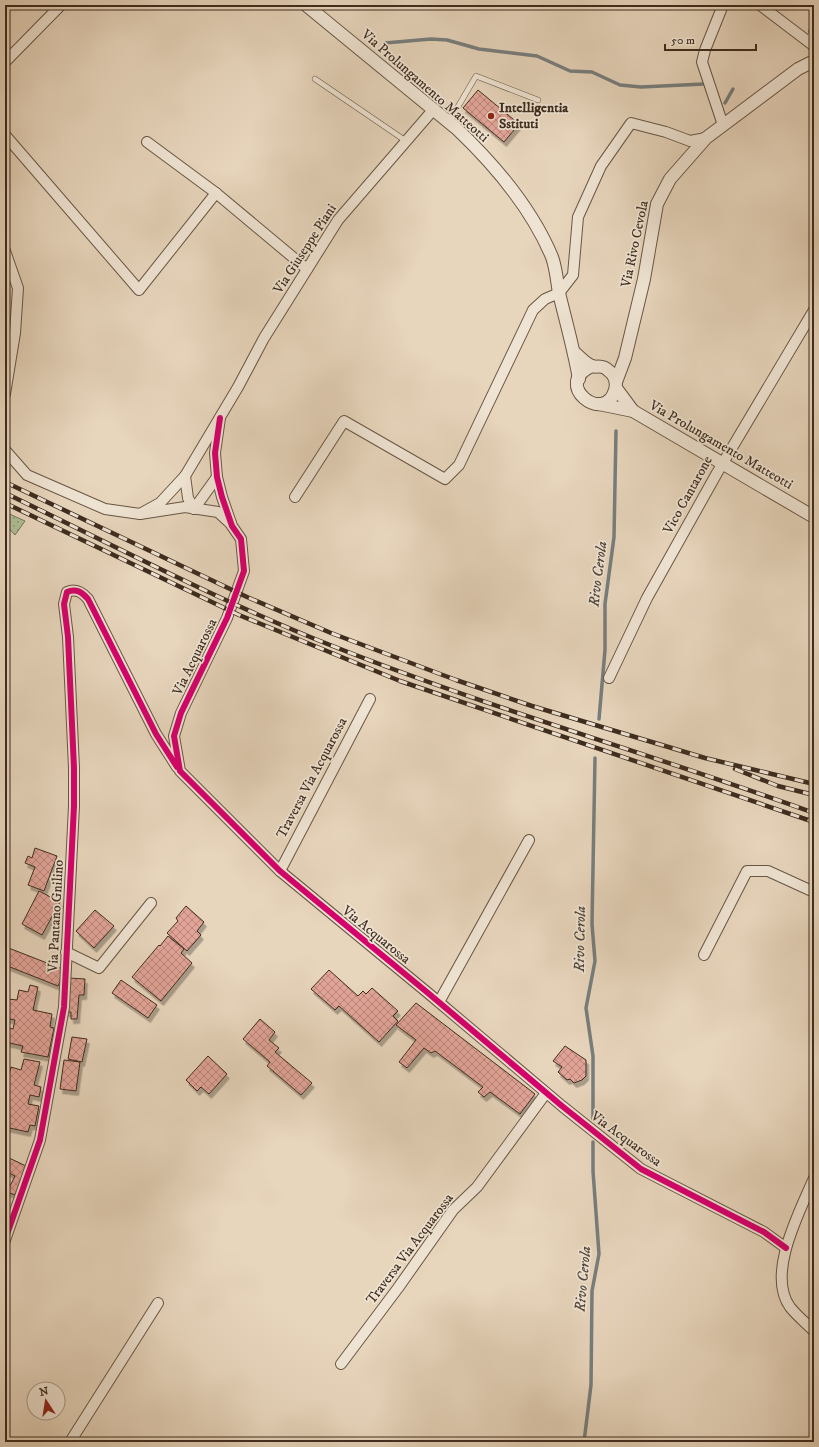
<svg xmlns="http://www.w3.org/2000/svg" width="819" height="1447" viewBox="0 0 819 1447" font-family="'IM FELL DW Pica',serif">
<style>
.grass{fill:url(#grass-dots);stroke:#76755a}
.lines{fill:none;stroke-linecap:round;stroke-linejoin:round}
.stream{stroke:#777e7e;stroke-width:3.5}
.building{fill:url(#building-cross-hatch);stroke:#3e2c1f;filter:url(#shadow)}
.service-casing{stroke:#685646;stroke-width:6}
.minor-casing{stroke:#685646;stroke-width:12}
.tertiary-casing{stroke:#685646;stroke-width:14}
.service{stroke:#efe4d3;stroke-width:5}
.minor{stroke:#efe4d3;stroke-width:10}
.tertiary{stroke:#efe4d3;stroke-width:12}
.rail-casing{stroke:#3e2c1f;stroke-width:4.5}
.rail{stroke:#efe4d3;stroke-width:3;stroke-dasharray:9;stroke-linecap:butt}
.cycleway-casing{stroke:#efe4d3;stroke-width:8}
.cycleway{stroke:#d6006c;stroke-width:6}
.poi-dot{fill:#8f2418;stroke:#efe4d3;stroke-width:1.5}
.labels{text-anchor:middle;dominant-baseline:central;stroke-width:3.5;stroke-linejoin:round;paint-order:stroke}
.street-label{font-size:14px;fill:#3e2c1f;stroke:#efe4d3}
.poi-label{font-size:14px;font-weight:bold;fill:#3e2c1f;stroke:#efe4d3;text-anchor:start}
.water-label{font-size:15px;font-style:italic;fill:#51473f;stroke:#efe4d3}
</style>
<defs>
<pattern id="grass-dots" width="8" height="8" patternUnits="userSpaceOnUse"><rect width="8" height="8" fill="#afbe95"/><path d="M2 2h.1M6 6h.1" fill="none" stroke="#909b79" stroke-width="1.8" stroke-linecap="round"/></pattern>
<pattern id="building-cross-hatch" width="8" height="8" patternUnits="userSpaceOnUse"><rect width="8" height="8" fill="#e2a498"/><path d="M0 0l8 8M0 8l8-8" fill="none" stroke="#b9867b"/></pattern>
<filter id="shadow"><feDropShadow dx="2.5" dy="4.5" stdDeviation="0" flood-color="#0004"/></filter>
</defs>
<rect width="100%" height="100%" fill="#e7d5bc"/>
<filter id="stains"><feTurbulence type="fractalNoise" baseFrequency=".005" numOctaves="4"/><feColorMatrix values="0 0 0 0 .2 0 0 0 0 .09 0 0 0 0 .02 0 0 0 .5 -.17"/></filter>
<radialGradient id="worn" r=".72"><stop offset=".6" stop-color="#630" stop-opacity="0"/><stop offset="1" stop-color="#630" stop-opacity=".3"/></radialGradient>
<polygon class="grass" points="5,512 25,521 15,535 5,524"/>
<g class="lines">
<g class="stream">
<polyline points="385,43 431,39 447,40 479,49 537,56 570,71 592,72 620,85 641,87 704,84"/>
<polyline points="725,103 733,89"/>
<polyline points="599,719 605,650 605,604 614,537 616,431"/>
<polyline points="593,1119 593,1056 586,1008 595,961 592,924 595,758"/>
<polyline points="584,1442 591,1385 592,1291 599,1254 593,1171 593,1142"/>
</g>
</g>
<g class="building">
<polygon points="478,90 519,124 504,142 463,108"/>
<polygon points="35,848 57,856 44,891 28,885 35,867 25,863 28,856 32,858"/>
<polygon points="39,891 60,902 42,935 22,924"/>
<polygon points="186,906 204,922 197,931 201,935 187,951 167,933 178,921 176,918"/>
<polygon points="95,910 114,926 94,948 76,931"/>
<polygon points="168,936 184,949 181,953 192,963 161,1001 132,977 159,945 160,946"/>
<polygon points="6,947 65,970 58,986 5,965 5,950"/>
<polygon points="329,970 358,996 363,991 366,994 372,988 398,1011 393,1016 398,1021 379,1042 339,1006 335,1010 311,989"/>
<polygon points="68,978 85,979 84,995 79,995 77,1019 71,1019 71,1012 65,1012"/>
<polygon points="121,980 157,1005 148,1018 112,993"/>
<polygon points="30,985 38,987 33,1010 52,1014 50,1027 54,1028 48,1057 21,1052 23,1046 5,1042 5,1027 13,1029 15,1020 5,1018 8,999 17,1000 19,990 28,992"/>
<polygon points="416,1003 535,1094 520,1114 490,1092 484,1097 478,1092 483,1087 435,1051 431,1053 424,1048 407,1068 399,1062 416,1040 396,1025"/>
<polygon points="260,1019 275,1032 269,1040 279,1048 275,1052 312,1083 301,1095 267,1066 270,1062 243,1039"/>
<polygon points="72,1037 87,1039 82,1062 68,1059"/>
<polygon points="565,1046 586,1060 586,1076 582,1080 574,1083 570,1079 567,1080 558,1072 562,1067 553,1061"/>
<polygon points="208,1056 227,1074 209,1094 201,1087 197,1091 186,1080"/>
<polygon points="24,1059 40,1062 34,1085 41,1087 39,1097 30,1095 28,1104 39,1106 35,1126 30,1125 28,1132 5,1127 5,1104 7,1096 5,1095 5,1092 11,1067 21,1070"/>
<polygon points="64,1060 80,1062 76,1091 60,1089"/>
<polygon points="5,1156 28,1167 15,1195 7,1192 15,1176 5,1171"/>
</g>
<g class="lines">
<g class="service-casing">
<g id="service">
<polyline points="809,42 814,20"/>
<polyline points="315,79 406,141"/>
<polyline points="449,122 476,76 538,100"/>
</g>
</g>
<g class="minor-casing">
<g id="minor">
<polyline points="760,5 814,46"/>
<polyline points="5,62 61,5"/>
<polyline points="723,125 702,62 705,50 723,5"/>
<polyline points="5,135 139,290 216,193"/>
<polyline points="147,142 216,193 307,269"/>
<polyline points="5,251 18,288 15,333 5,394"/>
<polyline points="220,418 215,453 217,477 222,497 232,526 241,539 244,571 227,618 181,713 174,736 180,771 280,871 428,993 562,1106 641,1169 764,1232 786,1248"/>
<polyline points="5,450 27,475 105,509 140,514 185,507 218,512 231,524"/>
<polyline points="185,476 188,498 194,509"/>
<polyline points="295,497 344,421 445,479 459,465 533,310 545,299 559,293 573,275 578,217 601,166 631,123 666,132 690,141 706,138"/>
<polyline points="194,509 217,477"/>
<polyline points="140,514 160,503 185,476 238,387 264,338 338,220 433,110"/>
<polyline points="609,678 647,598 717,473 814,310"/>
<polyline points="280,871 370,699"/>
<polyline points="66,952 99,968 151,903"/>
<polyline points="704,955 747,871 768,871 814,892"/>
<polyline points="439,1002 529,840"/>
<path d="M814,1178C800,1211 766,1274 790,1307C797,1316 806,1323 814,1331"/>
<path d="M5,1240L40,1140L64,1007L74,806V768L68,637L64,604L67,592C76,588 82,592 88,599L156,734L177,767"/>
<polyline points="341,1364 398,1288 453,1210 477,1187 546,1093"/>
<polyline points="70,1442 158,1303"/>
</g>
</g>
<g class="tertiary-casing">
<g id="tertiary">
<path d="M306,5L456,128C495,165 531,207 552,257C556,268 557,281 559,293C566,322 574,350 579,379"/>
<path d="M575,353C580,357 586,364 592,366C598,368 602,364 609,371C615,375 617,383 615,390C605,426 551,384 592,366"/>
<polyline points="616,382 625,358 644,279 657,204 670,179 706,138 798,69 814,61"/>
<polyline points="616,388 633,411"/>
<polyline points="599,404 633,411 814,517"/>
</g>
</g>
<use href="#service" class="service"/>
<use href="#minor" class="minor"/>
<use href="#tertiary" class="tertiary"/>
<g class="rail-casing">
<g id="rail">
<polyline points="5,482 247,597 331,633 456,680 532,706 705,758 814,784"/>
<path d="M5,493C113,545 219,601 330,645C489,708 654,755 814,813"/>
<polyline points="5,503 239,615 400,681 814,822"/>
<polyline points="735,769 778,786 814,795"/>
</g>
</g>
<use href="#rail" class="rail"/>
<g class="cycleway-casing">
<g id="cycleway">
<polyline points="220,418 215,453 217,477 222,497 232,526 241,539 244,571 227,618 181,713 174,736 180,771 280,871 428,993 562,1106 641,1169 764,1232 786,1248"/>
<path d="M5,1240L40,1140L64,1007L74,806V768L68,637L64,604L67,592C76,588 82,592 88,599L156,734L177,767"/>
</g>
</g>
<use href="#cycleway" class="cycleway"/>
</g>
<circle class="poi-dot" cx="491" cy="116" r="4"/>
<g class="labels">
<g class="street-label">
<text transform="translate(425 86) rotate(41)">Via Prolungamento Matteotti</text>
<text transform="translate(635 244) rotate(-78)">Via Rivo Cevola</text>
<text transform="translate(305 249) rotate(-57)">Via Giuseppe Piani</text>
<text transform="translate(721 445) rotate(30)">Via Prolungamento Matteotti</text>
<text transform="translate(688 495) rotate(-61)">Vico Cantarone</text>
<text transform="translate(195 657) rotate(-64)">Via Acquarossa</text>
<text transform="translate(312 778) rotate(-62)">Traversa Via Acquarossa</text>
<text transform="translate(56 916) rotate(-87)">Via Pantano Gnilino</text>
<text transform="translate(376 935) rotate(39)">Via Acquarossa</text>
<text transform="translate(626 1139) rotate(36)">Via Acquarossa</text>
<text transform="translate(410 1249) rotate(-53)">Traversa Via Acquarossa</text>
</g>
<g class="poi-label">
<text x="499" y="108">Intelligentia<tspan x="499" dy="16">Sstituti</tspan></text>
</g>
<g class="water-label">
<text transform="translate(598 574) rotate(-83)">Rivo Cerola</text>
<text transform="translate(580 939) rotate(-89)">Rivo Cerola</text>
<text transform="translate(583 1279) rotate(-85)">Rivo Cerola</text>
</g>
</g>
<rect width="819" height="1447" fill="none" stroke="#e7d5bc" stroke-width="20"/>
<rect x="6" y="6" width="807" height="1435" fill="none" stroke="#3e2c1f" stroke-width="2"/>
<rect x="10" y="10" width="799" height="1427" fill="none" stroke="#3e2c1f"/>
<g transform="translate(46 1401) rotate(348)"><circle r="19" fill="#efe4d3" stroke="#a89a8b"/>
<path d="M0-3L7 15L0 10L-7 15Z" fill="#8f2418"/>
<text y="-6" font-size="11" font-weight="bold" text-anchor="middle" fill="#3e2c1f">N</text>
</g>
<path d="M665 44v6h91v-6" fill="none" stroke="#3e2c1f" stroke-width="2"/>
<text x="671" y="44" font-size="12" fill="#3e2c1f" stroke="#efe4d3" stroke-width="3" paint-order="stroke">50 m</text>
<rect width="100%" height="100%" filter="url(#stains)"/>
<rect width="100%" height="100%" fill="url(#worn)"/>
</svg>
